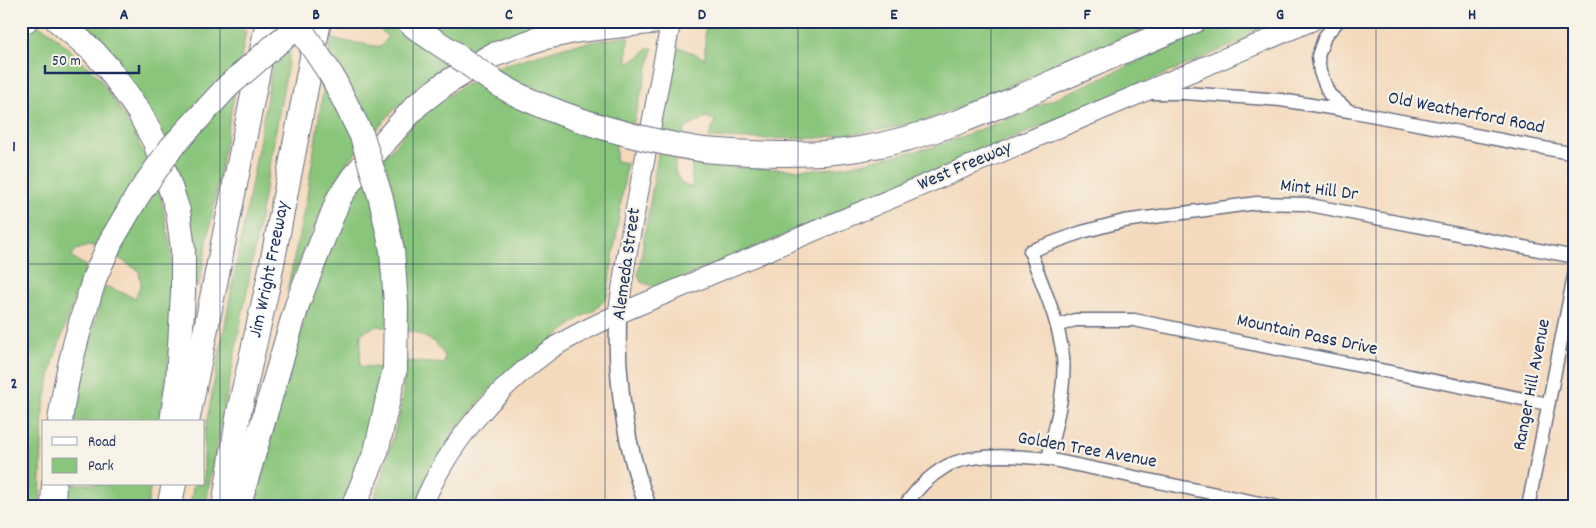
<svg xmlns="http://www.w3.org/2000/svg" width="1596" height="528" viewBox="0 0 1596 528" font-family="Dekko,sans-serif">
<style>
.green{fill:#89c57a;stroke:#527a6c}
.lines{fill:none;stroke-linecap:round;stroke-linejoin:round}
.minor-casing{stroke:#676b7f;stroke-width:15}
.tertiary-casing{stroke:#676b7f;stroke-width:19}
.secondary-casing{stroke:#676b7f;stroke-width:21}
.motorway-casing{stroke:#676b7f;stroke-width:26}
.minor{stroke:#fff;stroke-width:12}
.tertiary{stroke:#fff;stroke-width:16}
.secondary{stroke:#fff;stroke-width:19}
.motorway{stroke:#fff;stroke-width:24}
.motorway-bridge-casing{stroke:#676b7f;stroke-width:26;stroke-linecap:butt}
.motorway-bridge{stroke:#fff;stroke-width:24}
.grid{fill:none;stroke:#1b2f5e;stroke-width:1;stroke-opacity:0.55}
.labels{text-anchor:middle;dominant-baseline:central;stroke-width:4.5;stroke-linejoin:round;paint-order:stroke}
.street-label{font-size:19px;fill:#1b2f5e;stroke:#f7f3e8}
.neatline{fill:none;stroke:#1b2f5e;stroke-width:2}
.grid-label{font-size:16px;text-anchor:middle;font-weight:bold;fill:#1b2f5e}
</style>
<rect width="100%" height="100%" fill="#f7f3e8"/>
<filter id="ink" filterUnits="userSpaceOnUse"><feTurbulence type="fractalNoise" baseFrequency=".02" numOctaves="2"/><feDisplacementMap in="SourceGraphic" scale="10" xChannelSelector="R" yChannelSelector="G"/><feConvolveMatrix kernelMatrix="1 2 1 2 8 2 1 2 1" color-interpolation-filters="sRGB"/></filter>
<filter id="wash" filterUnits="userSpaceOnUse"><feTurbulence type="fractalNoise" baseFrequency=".0096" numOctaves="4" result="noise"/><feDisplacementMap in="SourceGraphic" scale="20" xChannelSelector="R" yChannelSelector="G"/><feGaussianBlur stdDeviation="1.12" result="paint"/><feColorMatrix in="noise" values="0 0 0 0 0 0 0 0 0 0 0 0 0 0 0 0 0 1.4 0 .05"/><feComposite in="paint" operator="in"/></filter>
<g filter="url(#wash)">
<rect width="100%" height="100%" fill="#f4dabd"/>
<g class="green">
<polygon points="21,21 30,21 49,31 98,76 133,130 160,191 171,250 175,293 167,373 160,422 71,422 73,399 105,286 135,298 141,284 139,271 117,257 91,245 76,250 71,257 86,266 54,359 43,410 40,507 21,507"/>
<polygon points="77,21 217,21 216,25 246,31 199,286 195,286 192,246 99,42"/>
<polygon points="371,21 586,21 481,49 435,74 393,111 346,164 324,205 287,291 307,196 331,39 381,47 388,37"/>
<polygon points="784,21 1164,21 926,121 881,130 818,138 759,139 709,138 715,120 706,117 685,129 675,158 675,172 682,184 692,188 692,162 729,167 801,170 838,168 934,147 1021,114 1228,21 1290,21 659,288 641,282 638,275 676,46 705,58 705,28"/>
<polygon points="628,36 627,63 641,56 648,48 653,48 633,125 616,117 616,161 627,163 607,297 595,310 581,317 493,386 455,430 414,507 371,507 381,480 400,412 406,361 444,364 445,356 435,342 415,332 377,326 361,333 360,366 381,368 373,416 359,469 340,507 253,507 292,360 317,278 345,214 359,187 418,118 456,90 497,67 568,46"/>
<polygon points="291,47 247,290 205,507 189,507 194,484 204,484 204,436 258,150 273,61"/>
<polygon points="66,484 151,484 147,507 65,507"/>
</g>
</g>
<g filter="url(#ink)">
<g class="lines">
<g class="minor-casing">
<g id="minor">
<polyline points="1338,21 1325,36 1318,56 1320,72 1329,94 1349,111"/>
<polyline points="1150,93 1184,93 1281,100 1349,111 1575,154"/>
<polyline points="1057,326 1075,320 1134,320 1548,404"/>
<path d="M1048,459C1055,426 1066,391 1063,357C1059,320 1042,285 1030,251L1082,232L1124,221L1257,203L1305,204L1575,257"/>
<path d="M904,507C915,491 928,477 945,467C970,452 1021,456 1048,459L1278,507"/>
<polyline points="1528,507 1575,271"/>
</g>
</g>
<g class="tertiary-casing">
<path id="tertiary" d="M618,314C618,333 617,353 619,372C622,417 632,464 648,507"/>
</g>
<g class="secondary-casing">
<g id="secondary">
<polyline points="618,314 626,259 671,21"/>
<path d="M422,507C447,445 494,391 547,352C569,336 594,326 618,314L1312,21"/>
</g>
</g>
<g class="motorway-casing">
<g id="motorway">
<polyline points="58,21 93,51 109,69 139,112 155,142 178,211 183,249 183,293 178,380 172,422"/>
<polyline points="21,22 25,21"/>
<path d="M704,150C755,154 808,157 859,149C927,138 989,111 1051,83C1099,62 1146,41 1194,21"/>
<path d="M60,422C66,372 80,324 95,277"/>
<polyline points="187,422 268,21"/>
<polyline points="53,507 54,484"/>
<polyline points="169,507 174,484"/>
<path id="s1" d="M224,507L239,412L268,284L319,21"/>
<polyline points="238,507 298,302 339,198 354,176 417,105 443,85 491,56 541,38 579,30 658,21"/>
<polyline points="353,507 376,452 395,368"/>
</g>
</g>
<use href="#minor" class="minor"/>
<use href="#tertiary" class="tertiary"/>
<use href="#secondary" class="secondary"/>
<use href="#motorway" class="motorway"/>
<g class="motorway-bridge-casing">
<g id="motorway-bridge">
<polyline points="295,21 332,76 362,136 381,199 392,250 396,304 395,368"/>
<path d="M408,21C421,33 437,42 452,52C474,68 497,85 522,97C581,124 640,140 704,150"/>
<polyline points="95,277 111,241 138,195 171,148 228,86 275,45 305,21"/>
</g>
</g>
<use href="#motorway-bridge" class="motorway-bridge"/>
</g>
</g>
<path class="grid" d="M220,21V507M413,21V507M605,21V507M798,21V507M991,21V507M1183,21V507M1376,21V507M21,264H1575"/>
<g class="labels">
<g class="street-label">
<text transform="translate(1466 114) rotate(11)">Old Weatherford Road</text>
<text transform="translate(965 167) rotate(-23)">West Freeway</text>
<text transform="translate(1319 191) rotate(7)">Mint Hill Dr</text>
<text transform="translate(628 264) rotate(-82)">Alemeda Street</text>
<text stroke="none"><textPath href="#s1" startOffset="242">Jim Wright Freeway</textPath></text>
<text transform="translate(1307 336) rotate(12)">Mountain Pass Drive</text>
<text transform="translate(1533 385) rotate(-79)">Ranger Hill Avenue</text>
<text transform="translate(1087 451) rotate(10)">Golden Tree Avenue</text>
</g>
</g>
<rect width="1596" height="528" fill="none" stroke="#f7f3e8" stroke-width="55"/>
<rect x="42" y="420" width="162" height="65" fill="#f7f3e8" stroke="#9fa5b1"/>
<rect x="52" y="437" width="25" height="8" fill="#ffffff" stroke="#9fa5b1"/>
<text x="88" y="446" font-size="15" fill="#1b2f5e">Road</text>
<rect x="52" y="458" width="25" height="15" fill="#89c57a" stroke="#9fa5b1"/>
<text x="88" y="470" font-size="15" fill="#1b2f5e">Park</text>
<path d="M45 65v8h94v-8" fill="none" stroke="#1b2f5e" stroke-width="2.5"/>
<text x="52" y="65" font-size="15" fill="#1b2f5e" stroke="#f7f3e8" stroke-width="4" paint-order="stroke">50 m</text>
<rect x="28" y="28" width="1540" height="472" class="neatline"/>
<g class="grid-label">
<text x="124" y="19">A</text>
<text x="316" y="19">B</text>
<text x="509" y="19">C</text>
<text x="702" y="19">D</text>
<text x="894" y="19">E</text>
<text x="1087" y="19">F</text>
<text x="1280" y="19">G</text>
<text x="1472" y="19">H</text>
<text x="14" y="151">1</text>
<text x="14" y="388">2</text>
</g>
</svg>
